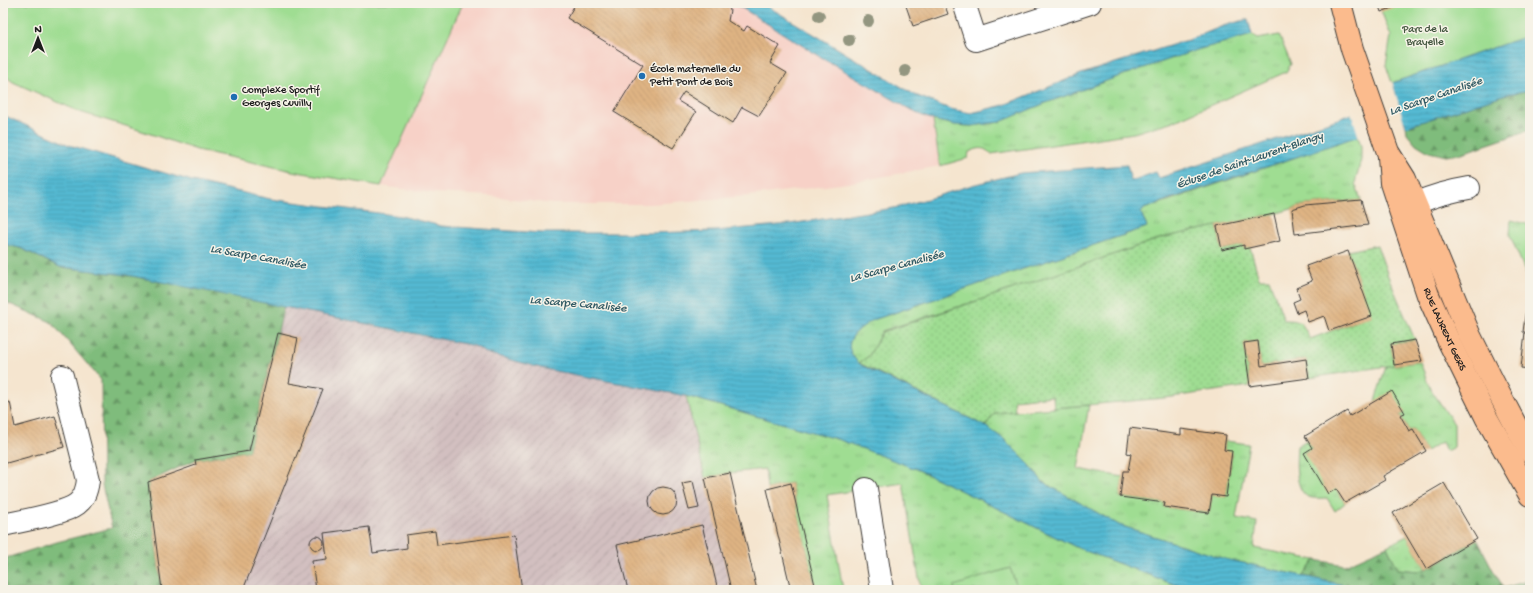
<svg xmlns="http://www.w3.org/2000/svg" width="1533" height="593" viewBox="0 0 1533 593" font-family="'Gochi Hand',sans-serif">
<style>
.built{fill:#f7d1c7}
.industrial{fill:url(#industrial-furrows)}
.grass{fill:url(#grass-tufts);stroke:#5e7c57}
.forest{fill:url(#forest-firs);stroke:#4e6c4c}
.park{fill:#9fdd92;stroke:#5e7c57}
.garden{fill:url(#garden-dots);stroke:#5e7c57}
.water{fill:url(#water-rules);stroke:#386a77}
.pier{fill:#f5e5cf}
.building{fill:url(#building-back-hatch)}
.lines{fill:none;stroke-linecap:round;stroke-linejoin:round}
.minor-casing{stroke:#3d3a37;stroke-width:24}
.major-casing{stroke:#3d3a37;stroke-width:24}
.minor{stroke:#fff;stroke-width:22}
.major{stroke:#fbbb8d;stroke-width:22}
.tree{fill:#939680}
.poi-dot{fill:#1f6fb2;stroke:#f7f3e8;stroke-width:1.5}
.labels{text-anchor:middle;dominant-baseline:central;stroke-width:3;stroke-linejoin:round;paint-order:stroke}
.park-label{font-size:11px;fill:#43563f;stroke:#f7f3e8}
.poi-label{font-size:11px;fill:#1c1c1c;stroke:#f7f3e8;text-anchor:start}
.street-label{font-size:11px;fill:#1c1c1c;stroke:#f7f3e8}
.water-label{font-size:12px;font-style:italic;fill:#325b65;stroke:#f7f3e8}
</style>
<defs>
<pattern id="industrial-furrows" width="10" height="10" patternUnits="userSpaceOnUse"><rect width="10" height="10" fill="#d2bfc0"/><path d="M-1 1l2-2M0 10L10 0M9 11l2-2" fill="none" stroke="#b4a4a4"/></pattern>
<pattern id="grass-tufts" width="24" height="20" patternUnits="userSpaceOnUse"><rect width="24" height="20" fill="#9fdd92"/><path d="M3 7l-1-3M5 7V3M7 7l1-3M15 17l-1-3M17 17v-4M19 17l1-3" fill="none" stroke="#88bd7d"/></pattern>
<pattern id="forest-firs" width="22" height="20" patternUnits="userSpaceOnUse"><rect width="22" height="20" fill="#7fbc7c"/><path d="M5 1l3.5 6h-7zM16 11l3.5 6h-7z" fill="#679865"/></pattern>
<pattern id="garden-dots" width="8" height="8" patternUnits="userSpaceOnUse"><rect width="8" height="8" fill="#9fdd92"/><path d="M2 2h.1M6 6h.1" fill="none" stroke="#88bd7d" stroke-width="1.8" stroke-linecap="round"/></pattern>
<pattern id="water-rules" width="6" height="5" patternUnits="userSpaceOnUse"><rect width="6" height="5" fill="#54b9d2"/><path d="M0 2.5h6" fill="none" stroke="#499eb4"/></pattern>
<pattern id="building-back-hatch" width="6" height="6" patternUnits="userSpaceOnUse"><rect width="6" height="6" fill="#dfb483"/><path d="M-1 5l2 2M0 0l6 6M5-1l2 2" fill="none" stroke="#bf9a71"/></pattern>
</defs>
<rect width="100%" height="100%" fill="#f7f3e8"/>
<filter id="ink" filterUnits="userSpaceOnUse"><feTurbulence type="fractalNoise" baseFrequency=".025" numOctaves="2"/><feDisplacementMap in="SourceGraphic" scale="8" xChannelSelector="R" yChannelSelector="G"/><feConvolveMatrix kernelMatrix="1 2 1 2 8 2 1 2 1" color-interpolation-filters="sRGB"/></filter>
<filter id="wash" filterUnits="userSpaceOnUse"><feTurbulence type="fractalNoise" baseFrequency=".012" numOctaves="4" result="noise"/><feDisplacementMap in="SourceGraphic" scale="16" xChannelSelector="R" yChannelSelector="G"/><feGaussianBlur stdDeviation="0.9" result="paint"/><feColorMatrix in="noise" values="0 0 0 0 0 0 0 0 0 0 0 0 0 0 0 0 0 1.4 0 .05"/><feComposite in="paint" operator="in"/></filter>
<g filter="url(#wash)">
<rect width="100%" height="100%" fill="#f5e5cf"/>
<polygon class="built" points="463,3 734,3 806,48 901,105 916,113 933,120 940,166 848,183 749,196 650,204 553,204 492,196 434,193 381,186"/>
<polygon class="industrial" points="284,306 406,333 476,346 486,353 545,369 686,396 731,590 162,590 148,482 196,466 195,460 249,451"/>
<g class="grass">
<path d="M1252,35L1258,39L1279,35L1291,64L1286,72L1177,120L1134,133L991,154C983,146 979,148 969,152L968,158L940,166L933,120L955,125L972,126L1000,122L1043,104L1120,76L1200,49Z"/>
<path d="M1358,136L1361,146V160L1355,183L1361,200L1305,205L1274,214L1162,238L989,297L882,331L869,356L859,363C837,344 856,330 873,320L1147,227L1141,213L1144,209Z"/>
<polygon points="1511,220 1530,225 1530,283 1510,235"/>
<polygon points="1420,362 1430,388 1454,424 1454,447 1446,451 1442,442 1426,451 1413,429 1409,431 1400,415 1405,413 1375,401 1386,366"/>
<polygon points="686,396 840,440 878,454 921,471 1078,548 1173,584 1193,590 1018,590 1010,568 954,587 955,590 921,590 903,483 827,495 843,590 816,590 791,483 767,489 765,469 730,473 705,478"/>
<polygon points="1089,405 1078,469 1123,477 1120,497 1165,503 1164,507 1209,513 1212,495 1226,497 1232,452 1224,450 1225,441 1249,444 1236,518 1257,522 1254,548 1315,560 1303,576 1225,559 1119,525 1043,482 1029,464 1004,439 985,426 995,413"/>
<path d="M1307,440L1312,448L1304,453L1336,489L1345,503L1335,511L1327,498C1322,498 1313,499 1308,497C1294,489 1296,460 1297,446Z"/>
<polygon points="1407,536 1426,569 1418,571 1398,569 1387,546"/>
</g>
<g class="forest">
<polygon points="1530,90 1530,130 1459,154 1446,156 1429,152 1416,144 1407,133 1406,127 1503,95"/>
<polygon points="3,244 20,248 60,267 127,275 284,306 249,451 195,460 148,482 162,590 3,590 3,559 57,542 112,528 102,485 101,380 51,322 3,301"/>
<polygon points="1477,539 1493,570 1504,588 1530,580 1530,590 1367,590 1303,576 1315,560 1345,565 1387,546 1398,569 1418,571 1426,569"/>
</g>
<g class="park">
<polygon points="3,3 463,3 381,186 297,172 197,150 139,130 80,112 13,82 3,74"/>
<polygon points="1378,3 1530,3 1530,35 1392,83 1386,65 1391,36"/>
<polygon points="1010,568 1018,590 955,590 954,586"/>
</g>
<path class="garden" d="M1217,226L1222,250L1244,245V249L1250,247L1259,279H1269L1284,320C1302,320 1302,323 1310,339L1371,316L1348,251L1377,245L1388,276L1415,340L1391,344L1394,365L1309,378L1306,359L1261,366L1258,341L1244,343L1250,386L1164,398L1054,408L1053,396L1014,400L1015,411L995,413L985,426L859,363L869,356L882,332L989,297L1162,238Z"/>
<g class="water">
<polygon points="734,3 762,3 915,95 950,109 971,113 1004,105 1081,74 1191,39 1223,26 1248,19 1252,35 1200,49 1120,76 1043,104 1000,122 972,126 955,125 933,120 916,113 806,48"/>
<path d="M1530,35V90L1503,95L1406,127L1404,121L1167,200L1144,209L1141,213L1147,227L873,320C853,332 838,345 861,365L985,426L1004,439L1029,464L1043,482L1119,525L1225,559L1367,590H1193L1173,584L1078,548L921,471L840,440L686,396L545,369L486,353L475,346L127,275L60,267L20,248L3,244V115L69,145L192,181L270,199L401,216L441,226L540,233H652L715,231L790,224L894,208L931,198L972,185L1021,173L1127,165L1131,181L1156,172L1159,178L1344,117L1396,95L1392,83Z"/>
</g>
<polygon class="pier" points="1392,81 1406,129 1404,128 1403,124 1359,138 1351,112 1393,94 1390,83"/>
<g id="blocks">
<g class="building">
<polygon points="576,3 699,3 701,4 702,3 727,3 730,10 728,21 744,31 747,26 780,46 770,63 787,73 759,116 742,107 733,123 684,92 678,101 696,112 673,148 614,112 643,65 567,18"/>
<polygon points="905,3 944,3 948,14 913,26"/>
<polygon points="1378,3 1400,3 1400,5 1381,12"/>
<polygon points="1361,200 1368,225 1295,234 1292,209 1305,205"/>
<polygon points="1274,214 1280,241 1244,249 1244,245 1222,250 1217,226"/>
<polygon points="1348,251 1372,316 1329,331 1324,316 1308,322 1304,310 1297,313 1293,302 1300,299 1296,288 1312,281 1306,266"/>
<polygon points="1528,292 1530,292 1530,369 1521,368 1525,332 1523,332"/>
<polygon points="278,333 298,338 289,383 323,389 243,590 162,590 148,482 196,465 195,460 249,451"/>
<polygon points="1415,340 1422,361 1394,365 1391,344"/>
<polygon points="1258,341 1261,366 1306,359 1309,378 1250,386 1244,343"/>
<polygon points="1392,391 1405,413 1400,415 1409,431 1413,429 1426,451 1383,476 1385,480 1345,503 1336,489 1328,494 1304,453 1312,448 1305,436 1347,411 1350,416"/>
<polygon points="10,402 15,427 55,416 64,447 3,464 3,404"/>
<polygon points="1130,428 1181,435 1181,429 1226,435 1224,450 1232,451 1226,497 1212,495 1209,513 1164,507 1165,503 1120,497 1123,471 1128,471 1131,454 1127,453"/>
<polygon points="730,473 755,582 757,590 731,590 705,478"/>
<polygon points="693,481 699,508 689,510 682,483"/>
<polygon points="791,483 812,572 816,590 791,590 767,489"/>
<polygon points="1444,483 1477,539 1426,569 1393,513"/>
<circle cx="663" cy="501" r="14"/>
<polygon points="702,525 718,590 628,590 617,545"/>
<polygon points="369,527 373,553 407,548 406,535 435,531 437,545 514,535 522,590 316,590 312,561 327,559 324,533"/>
<circle cx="317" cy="543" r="7"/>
</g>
</g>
</g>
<g filter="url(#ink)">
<use href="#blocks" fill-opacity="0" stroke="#3d3a37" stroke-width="1"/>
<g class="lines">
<g class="minor-casing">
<g id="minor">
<polyline points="964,3 976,40 1090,3"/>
<path d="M1416,203C1433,196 1451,191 1469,188"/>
<polyline points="866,489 882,590"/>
<path d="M3,525C21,521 64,514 77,504C85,498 87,489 88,480L62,376"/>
</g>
</g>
<g class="major-casing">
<g id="major">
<polyline points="1340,3 1352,49 1388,152 1405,179 1470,336 1494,384 1530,452"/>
<path id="s1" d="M1389,157L1391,183L1428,295L1450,344L1486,417L1530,495"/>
</g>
</g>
<use href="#minor" class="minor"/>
<use href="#major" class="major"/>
</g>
<g class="tree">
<circle cx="819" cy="16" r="6"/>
<circle cx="868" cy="21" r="6"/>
<circle cx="849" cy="40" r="6"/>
<circle cx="905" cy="71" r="6"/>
</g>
</g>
<g class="poi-dot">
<circle cx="642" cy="76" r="4"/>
<circle cx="234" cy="97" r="4"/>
</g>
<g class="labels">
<g class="park-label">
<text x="1425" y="30">Parc de la<tspan x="1425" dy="13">Brayelle</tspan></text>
</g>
<g class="poi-label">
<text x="650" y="70">École maternelle du<tspan x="650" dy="13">Petit Pont de Bois</tspan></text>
<text x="242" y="91">Complexe Sportif<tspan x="242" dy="13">Georges Cuvilly</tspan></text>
</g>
<g class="street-label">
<text stroke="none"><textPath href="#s1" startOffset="182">RUE LAURENT GERS</textPath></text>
</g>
<g class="water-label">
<text transform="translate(1436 97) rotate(-19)">La Scarpe Canalisée</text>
<text transform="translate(1250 161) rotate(-19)">Écluse de Saint-Laurent-Blangy</text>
<text transform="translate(258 258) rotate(10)">La Scarpe Canalisée</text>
<text transform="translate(897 267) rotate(-15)">La Scarpe Canalisée</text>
<text transform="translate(578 305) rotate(5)">La Scarpe Canalisée</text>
</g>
</g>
<rect width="1533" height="593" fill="none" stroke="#f7f3e8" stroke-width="16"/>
<g transform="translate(38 38)" stroke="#f7f3e8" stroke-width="3" paint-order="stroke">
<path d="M0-3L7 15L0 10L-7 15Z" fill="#1c1c1c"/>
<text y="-6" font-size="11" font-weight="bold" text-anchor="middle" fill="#1c1c1c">N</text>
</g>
</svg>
